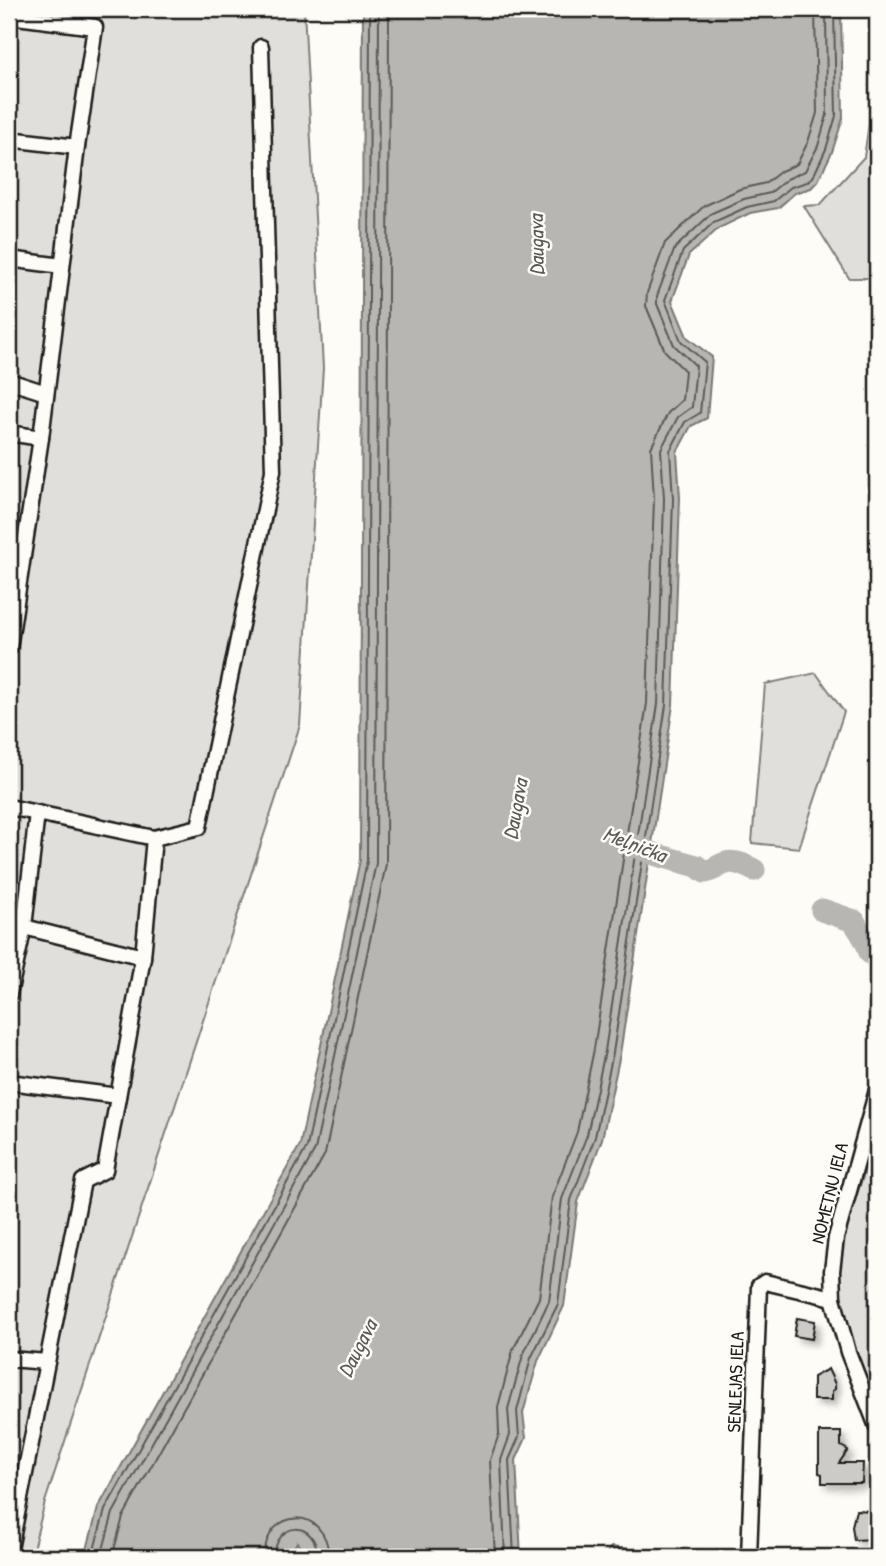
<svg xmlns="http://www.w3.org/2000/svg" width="886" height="1566" viewBox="0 0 886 1566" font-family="'Patrick Hand',sans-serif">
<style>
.green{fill:#e0dfdb;stroke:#7e7e7c;stroke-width:2}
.water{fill:#b7b6b2;stroke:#797876;stroke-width:2}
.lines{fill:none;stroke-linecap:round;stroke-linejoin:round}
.shore{stroke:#5a5a58;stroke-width:2}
.river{stroke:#b7b6b2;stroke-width:23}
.building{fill:#cccbc8;stroke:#1c1c1c;stroke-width:2;filter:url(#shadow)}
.minor-casing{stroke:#1c1c1c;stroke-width:19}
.minor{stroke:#fdfcf7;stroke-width:14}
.labels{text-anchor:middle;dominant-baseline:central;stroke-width:5;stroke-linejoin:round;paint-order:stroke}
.street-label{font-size:19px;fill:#1c1c1c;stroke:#fdfcf7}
.water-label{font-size:21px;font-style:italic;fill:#5a5a58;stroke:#fdfcf7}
</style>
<defs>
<filter id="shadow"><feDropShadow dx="5" dy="5" stdDeviation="3.5" flood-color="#0004"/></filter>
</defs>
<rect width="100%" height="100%" fill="#fdfcf7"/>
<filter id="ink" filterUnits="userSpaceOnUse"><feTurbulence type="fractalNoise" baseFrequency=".0143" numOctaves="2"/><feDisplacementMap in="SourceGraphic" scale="14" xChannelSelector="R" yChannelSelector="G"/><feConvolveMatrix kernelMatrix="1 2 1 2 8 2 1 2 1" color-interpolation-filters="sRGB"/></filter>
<g filter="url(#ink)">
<g class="green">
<polygon points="9,9 304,9 323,368 300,725 45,1502 31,1557 9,1557"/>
<polygon points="872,9 877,9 877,278 849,278 804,206 820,205 864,157 873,97"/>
<polygon points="816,673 844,712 799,848 752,843 765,684"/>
<path d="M877,1137V1416C865,1382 840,1327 838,1293C835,1240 861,1186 877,1137Z"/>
<polygon points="611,1547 648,1551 651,1557 604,1557"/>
</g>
<polygon class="water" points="363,9 841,9 843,118 832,152 818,181 811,188 795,193 778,208 750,213 719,228 689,255 672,301 687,337 712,357 707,418 691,426 677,452 680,498 673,705 620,1054 602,1139 578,1202 564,1306 538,1361 523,1413 526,1438 516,1460 521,1557 304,1557 297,1542 289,1557 85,1557 98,1508 300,1145 360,860"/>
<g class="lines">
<g class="shore">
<polyline points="92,1557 105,1510 307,1147 367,861 370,9"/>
<polyline points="101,1557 113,1513 315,1150 376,863 379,9"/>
<polyline points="112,1557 123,1517 325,1154 386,864 389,9"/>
<path d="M264,1557C266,1506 327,1505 329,1557"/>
<path d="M274,1557C276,1520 316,1519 318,1557"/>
<polyline points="495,1557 490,1460 499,1434 498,1407 513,1350 539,1298 552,1197 577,1132 594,1049 647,703 654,499 651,448 668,413 682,400 685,371 665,351 646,306 647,293 665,243 704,206 740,189 766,183 781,171 797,164 808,142 817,113 815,9"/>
<polyline points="505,1557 501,1460 510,1435 508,1409 523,1355 549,1301 562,1199 587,1135 605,1051 658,704 664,499 661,449 678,417 692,407 696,366 674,345 657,304 657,296 675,248 712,213 744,199 770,193 787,179 805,171 818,146 827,115 826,9"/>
<polyline points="514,1557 509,1460 519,1437 517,1411 531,1358 558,1304 571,1200 595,1137 613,1053 666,705 673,499 670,451 685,422 700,413 705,362 681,341 665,300 683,251 714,222 747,207 774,201 791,187 807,182 813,177 826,149 836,116 834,9"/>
</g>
<g class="river">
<path d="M624,842L657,855L697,866L705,872C715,870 718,865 726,863C735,860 746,866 754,870"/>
<path d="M822,910L854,921C860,933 867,939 870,953L877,958"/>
</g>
</g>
<g class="building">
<polygon points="797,1318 815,1321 812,1339 794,1336"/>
<polygon points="828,1369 835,1384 835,1389 832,1391 832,1400 813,1400 813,1377"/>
<polygon points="819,1432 841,1432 841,1446 848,1450 839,1463 863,1463 862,1483 822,1483 822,1474 819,1473"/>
<polygon points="856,1510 872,1511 875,1539 854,1540 852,1526"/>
</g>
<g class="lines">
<g class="minor-casing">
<g id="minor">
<polyline points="9,16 95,27 77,147 41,438 9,648"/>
<polyline points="9,139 77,147"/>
<polyline points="9,259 62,266"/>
<polyline points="9,381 46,393"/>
<polyline points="9,433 41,438"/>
<polyline points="9,551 23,552"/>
<polyline points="9,807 154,838"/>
<polyline points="9,925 24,927 143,957"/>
<polyline points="9,994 24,927 37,813"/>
<polyline points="9,1082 118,1096"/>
<polyline points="877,1090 836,1238 832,1271 833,1298 848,1352 877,1427"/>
<polyline points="9,1359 47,1362"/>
<polyline points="9,1554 83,1181 105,1170 143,957 154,838 199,827 273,471 261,47"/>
<polyline points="749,1557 759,1286 765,1282 833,1298"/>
</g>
</g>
<use href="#minor" class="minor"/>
</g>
</g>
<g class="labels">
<g class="street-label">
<text transform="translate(829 1193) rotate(-76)">NOMETŅU IELA</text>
<text transform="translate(735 1382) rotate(-88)">SENLEJAS IELA</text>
</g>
<g class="water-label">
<text transform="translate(536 245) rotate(-91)">Daugava</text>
<text transform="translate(515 809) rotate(-80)">Daugava</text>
<text transform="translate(635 844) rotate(21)">Meļņička</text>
<text transform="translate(357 1348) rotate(-63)">Daugava</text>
</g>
</g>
<rect width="886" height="1566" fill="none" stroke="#fdfcf7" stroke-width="35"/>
<rect x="18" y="18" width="851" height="1531" fill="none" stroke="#1c1c1c" stroke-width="2.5" filter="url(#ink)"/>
</svg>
